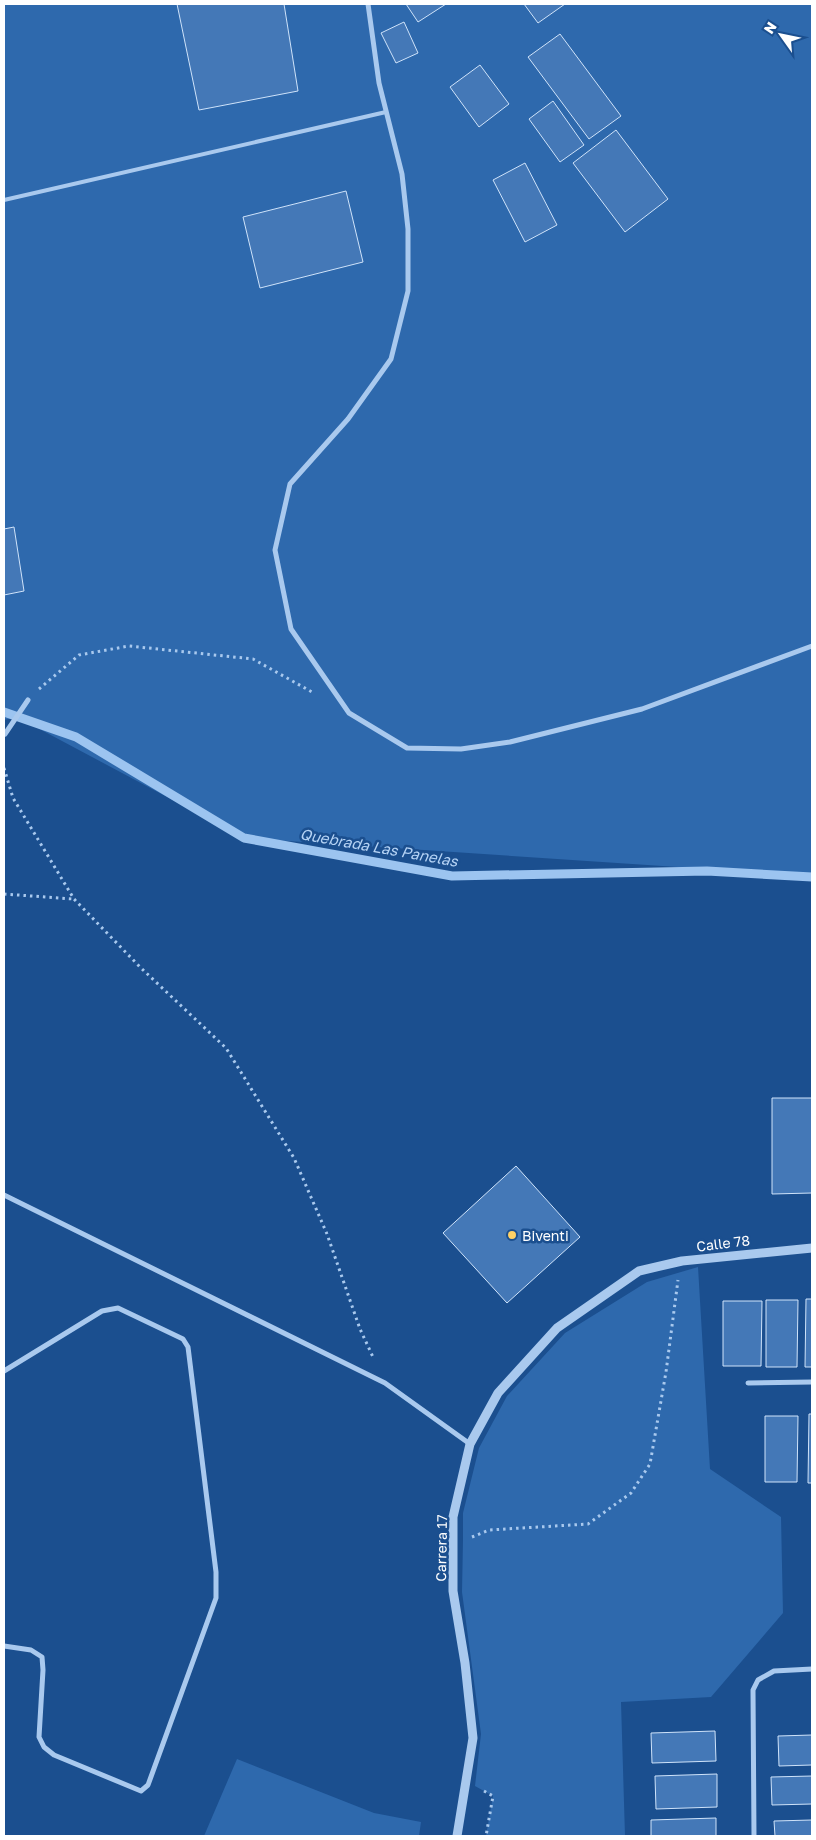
<svg xmlns="http://www.w3.org/2000/svg" width="816" height="1840" viewBox="0 0 816 1840" font-family="'Golos Text',sans-serif">
<style>
.green{fill:#2e69ad}
.lines{fill:none;stroke-linecap:round;stroke-linejoin:round}
.stream{stroke:#9cc4f0;stroke-width:9}
.building{fill:#4478b7;stroke:#cfe3fa}
.path{stroke:#a9c9ee;stroke-width:3;stroke-dasharray:2.5 4;stroke-linecap:butt}
.service{stroke:#a9c9ee;stroke-width:4}
.minor{stroke:#a9c9ee;stroke-width:5}
.tertiary{stroke:#a9c9ee;stroke-width:9}
.poi-dot{fill:#ffd166;stroke:#1b4f8f;stroke-width:2}
.labels{text-anchor:middle;dominant-baseline:central;stroke-width:5;stroke-linejoin:round;paint-order:stroke}
.poi-label{font-size:14px;fill:#fff;stroke:#1b4f8f;text-anchor:start}
.street-label{font-size:14px;fill:#fff;stroke:#1b4f8f}
.water-label{font-size:15px;font-style:italic;fill:#b5d3f5;stroke:#1b4f8f}
</style>
<rect width="100%" height="100%" fill="#1b4f8f"/>
<g class="green">
<polygon points="4,4 812,4 812,876 244,838 17,717 4,720"/>
<polygon points="698,1267 710,1469 781,1517 783,1613 711,1697 621,1702 625,1836 486,1836 493,1796 475,1786 481,1734 462,1592 463,1540 463,1513 479,1448 507,1396 565,1333 647,1282"/>
<polygon points="237,1759 374,1813 421,1822 419,1836 204,1836"/>
</g>
<g class="lines">
<polyline class="stream" points="4,712 76,737 244,838 452,876 707,871 812,877"/>
</g>
<g class="building">
<polygon points="177,4 284,4 298,91 199,110"/>
<polygon points="406,4 446,4 418,22"/>
<polygon points="524,4 565,4 538,23"/>
<polygon points="404,22 418,53 396,63 381,33"/>
<polygon points="560,34 621,116 589,139 528,57"/>
<polygon points="480,65 509,104 479,127 450,87"/>
<polygon points="553,101 584,145 560,162 529,119"/>
<polygon points="616,130 668,199 625,232 573,163"/>
<polygon points="525,163 557,225 525,242 493,180"/>
<polygon points="346,191 363,262 260,288 243,217"/>
<polygon points="14,527 24,591 4,595 4,529"/>
<polygon points="772,1098 812,1098 812,1193 772,1194"/>
<polygon points="516,1166 580,1237 507,1303 443,1233"/>
<polygon points="806,1299 812,1299 812,1367 805,1367"/>
<polygon points="766,1300 798,1300 797,1367 766,1367"/>
<polygon points="723,1301 762,1301 761,1366 723,1366"/>
<polygon points="809,1414 812,1414 812,1483 808,1483"/>
<polygon points="765,1416 798,1416 797,1482 765,1482"/>
<polygon points="715,1731 716,1761 652,1763 651,1733"/>
<polygon points="812,1735 812,1765 779,1766 778,1736"/>
<polygon points="717,1774 717,1807 656,1809 655,1776"/>
<polygon points="812,1776 812,1804 772,1805 771,1777"/>
<polygon points="716,1818 716,1836 651,1836 651,1820"/>
<polygon points="812,1820 812,1836 775,1836 774,1821"/>
</g>
<g class="lines">
<g class="path">
<polyline points="39,689 79,655 129,646 253,659 312,692"/>
<polyline points="4,768 13,798 74,899 141,968 226,1048 294,1158 327,1234 360,1329 373,1357"/>
<polyline points="4,894 73,899"/>
<polyline points="472,1537 489,1530 588,1524 631,1493 650,1464 666,1372 678,1280"/>
<polyline points="484,1791 493,1796 486,1836"/>
</g>
<polyline class="service" points="4,200 386,112"/>
<g class="minor">
<polyline points="368,4 379,83 402,174 408,229 408,291 391,359 348,419 290,484 275,550 291,629 349,713 407,748 461,749 510,742 642,709 812,646"/>
<polyline points="5,734 28,700"/>
<polyline points="4,1195 385,1383 470,1444"/>
<polyline points="4,1371 102,1311 118,1308 183,1339 188,1347 216,1572 216,1598 148,1785 141,1791 54,1755 44,1747 39,1737 43,1670 42,1657 31,1650 4,1646"/>
<polyline points="748,1383 812,1382"/>
<polyline points="754,1836 753,1690 758,1680 774,1671 812,1669"/>
</g>
<polyline class="tertiary" points="457,1836 473,1738 465,1663 453,1591 453,1517 470,1444 498,1393 557,1328 639,1271 682,1261 812,1248"/>
</g>
<circle class="poi-dot" cx="512" cy="1235" r="5"/>
<g class="labels">
<g class="poi-label">
<text x="522" y="1235">Biventi</text>
</g>
<g class="street-label">
<text transform="translate(723 1243) rotate(-7)">Calle 78</text>
<text transform="translate(441 1548) rotate(-89)">Carrera 17</text>
</g>
<g class="water-label">
<text transform="translate(379 847) rotate(10)">Quebrada Las Panelas</text>
</g>
</g>
<rect width="816" height="1840" fill="none" stroke="#ffffff" stroke-width="10"/>
<g transform="translate(781 35) rotate(303)" stroke="#1b4f8f" stroke-width="4" paint-order="stroke">
<path d="M0-4L9 19L0 12L-9 19Z" fill="#ffffff"/>
<text y="-8" font-size="14" font-weight="bold" text-anchor="middle" fill="#ffffff">N</text>
</g>
</svg>
